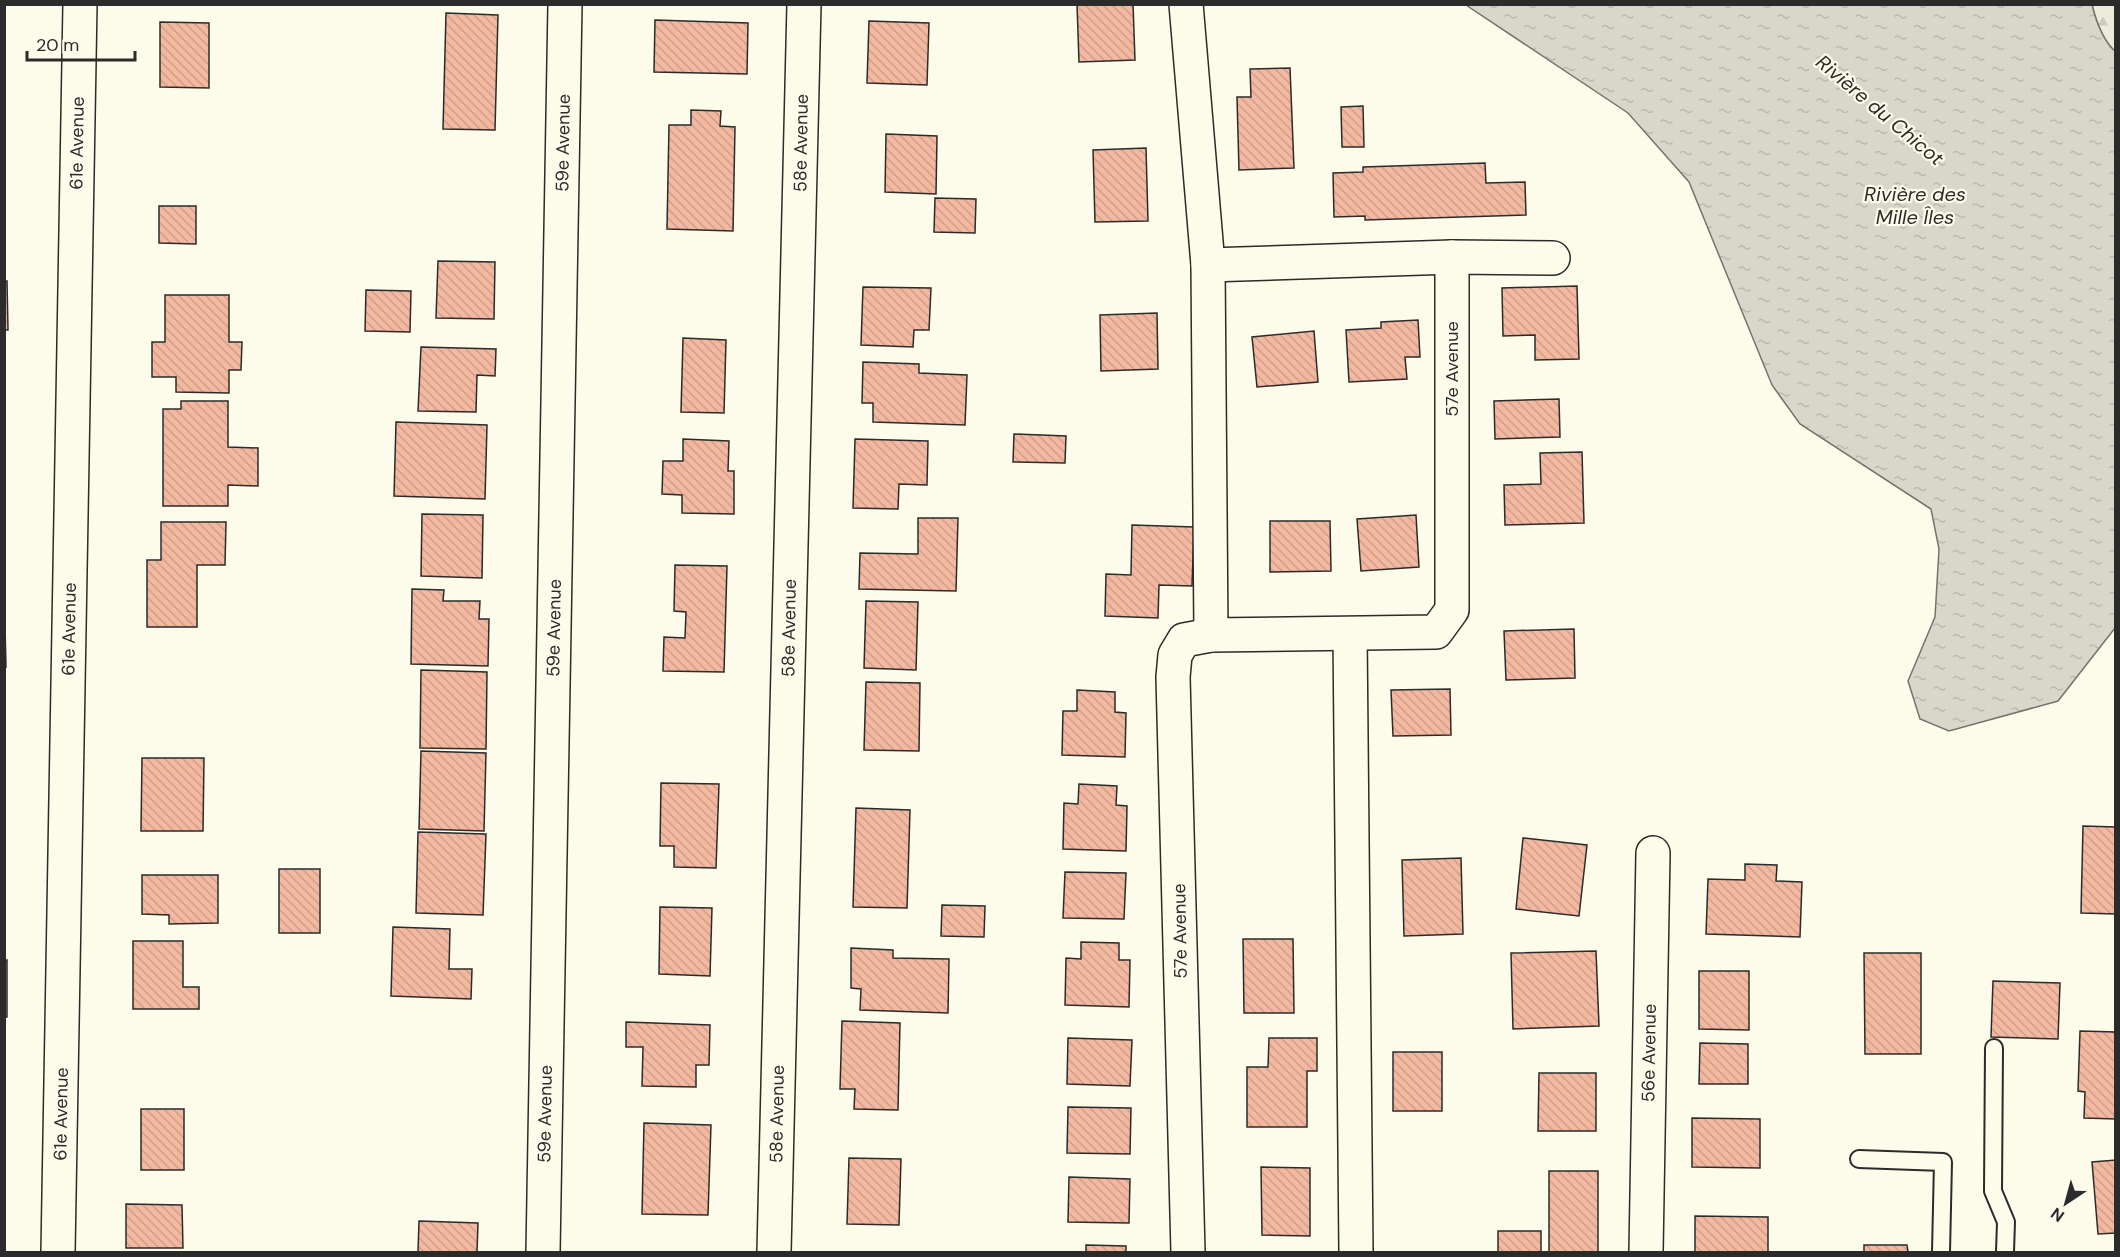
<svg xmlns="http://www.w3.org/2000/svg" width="2120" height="1257" viewBox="0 0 2120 1257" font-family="'DM Sans',sans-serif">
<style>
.forest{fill:url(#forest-firs);stroke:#74746e;stroke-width:1.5}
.water{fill:url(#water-ripples);stroke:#74746e;stroke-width:1.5}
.building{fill:url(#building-back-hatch);stroke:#2b2b2b;stroke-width:1.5}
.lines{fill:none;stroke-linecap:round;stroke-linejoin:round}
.lane-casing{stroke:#2b2b2b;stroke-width:20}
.street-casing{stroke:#2b2b2b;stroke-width:36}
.lane{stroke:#fdfbea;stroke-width:16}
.street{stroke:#fdfbea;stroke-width:33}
.labels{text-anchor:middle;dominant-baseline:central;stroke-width:4.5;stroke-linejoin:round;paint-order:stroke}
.street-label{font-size:18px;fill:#2b2b2b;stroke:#fdfbea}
.water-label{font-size:20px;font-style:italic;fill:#2b2b2b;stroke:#fdfbea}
</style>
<defs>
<pattern id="forest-firs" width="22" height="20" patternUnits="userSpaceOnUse" patternTransform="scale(1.5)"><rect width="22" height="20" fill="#ecebdb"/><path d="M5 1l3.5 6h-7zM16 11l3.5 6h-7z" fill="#cbcabc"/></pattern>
<pattern id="water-ripples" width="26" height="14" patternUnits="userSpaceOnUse" patternTransform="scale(1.5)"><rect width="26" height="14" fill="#d8d7c9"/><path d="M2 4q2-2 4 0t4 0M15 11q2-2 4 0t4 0" fill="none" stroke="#bab9ad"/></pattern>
<pattern id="building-back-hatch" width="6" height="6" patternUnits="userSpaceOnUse" patternTransform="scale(1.5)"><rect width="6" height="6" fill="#f2b8a0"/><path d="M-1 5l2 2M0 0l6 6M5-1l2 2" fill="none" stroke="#d09e8a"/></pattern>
</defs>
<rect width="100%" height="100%" fill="#fdfbea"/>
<path class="forest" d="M2092,5H2115V52C2103,41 2096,21 2092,5Z"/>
<path class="water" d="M1466,5H2092C2096,21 2103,41 2116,52L2115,628L2058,701L1949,731L1920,719L1908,681L1935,617L1939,549L1931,509L1800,424L1772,385L1689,182L1628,113Z"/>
<g class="building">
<polygon points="1077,4 1133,4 1135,60 1079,62"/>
<polygon points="446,13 498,15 495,130 443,129"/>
<polygon points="655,20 748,23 747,74 654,72"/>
<polygon points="869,21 929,23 927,85 867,83"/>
<polygon points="160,22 209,23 209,88 160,87"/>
<polygon points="1290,68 1294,168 1239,170 1237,97 1251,97 1250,69"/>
<polygon points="1363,106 1364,147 1342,147 1341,107"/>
<polygon points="691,110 721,111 720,126 735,127 733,231 667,229 669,125 691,125"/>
<polygon points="886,134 937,136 936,194 885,192"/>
<polygon points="1146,148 1148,221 1095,222 1093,150"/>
<polygon points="1485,163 1486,183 1525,182 1526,215 1365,220 1365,216 1334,217 1333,173 1363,172 1363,167"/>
<polygon points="935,198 976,199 975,233 934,232"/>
<polygon points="159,206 196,206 196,244 159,243"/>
<polygon points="438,261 495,262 494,319 436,318"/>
<polygon points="4,281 7,281 8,330 4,330"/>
<polygon points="1577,286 1579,359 1535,360 1535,335 1503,336 1502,288"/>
<polygon points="863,287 931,288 929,330 914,330 913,347 861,345"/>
<polygon points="366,290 411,291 410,332 365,331"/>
<polygon points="165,295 229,295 229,342 242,342 241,370 229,370 229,393 176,392 176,377 152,377 152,342 165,342"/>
<polygon points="1157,313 1158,369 1101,371 1100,315"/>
<polygon points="1418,320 1420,357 1405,357 1407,379 1349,382 1346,330 1381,328 1381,322"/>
<polygon points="1314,331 1318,382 1257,387 1252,337"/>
<polygon points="683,338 726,340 724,413 681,412"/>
<polygon points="421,347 496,349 495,376 477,375 476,412 418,411"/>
<polygon points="863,362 919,364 919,373 967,375 965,425 873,422 873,403 862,403"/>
<polygon points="1559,399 1560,437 1495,439 1494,401"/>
<polygon points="181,401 228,401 228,447 258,448 258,486 228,485 228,506 163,506 163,409 181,409"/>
<polygon points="396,422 487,425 485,499 394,496"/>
<polygon points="1014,434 1066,436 1065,463 1013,462"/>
<polygon points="683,439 729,441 728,471 734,471 734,514 682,513 682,495 662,494 663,461 683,461"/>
<polygon points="855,439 928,441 927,485 899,484 898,509 853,508"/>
<polygon points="1582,452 1584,523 1505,525 1504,485 1541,484 1540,453"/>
<polygon points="422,514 483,515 482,578 421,576"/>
<polygon points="1416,515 1419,567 1361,571 1357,519"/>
<polygon points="918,518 958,518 956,591 859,589 860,553 918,554"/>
<polygon points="1270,521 1330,521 1331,571 1270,572"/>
<polygon points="161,522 226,522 225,565 197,565 197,627 147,627 147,560 161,560"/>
<polygon points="1132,525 1194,527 1192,586 1159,585 1158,618 1105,616 1106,574 1131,575"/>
<polygon points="675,565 727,566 724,672 663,671 664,637 685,638 686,612 674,611"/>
<polygon points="412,589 444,590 443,601 480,601 479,619 489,619 488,666 411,664"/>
<polygon points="866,601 918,602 916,670 864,668"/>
<polygon points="4,626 5,626 6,667 4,667"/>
<polygon points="1574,629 1575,678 1506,680 1504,631"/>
<polygon points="421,670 487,672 486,749 420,748"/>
<polygon points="866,682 920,683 919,751 864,750"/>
<polygon points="1450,689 1451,735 1393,736 1391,690"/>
<polygon points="1077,690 1115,692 1115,712 1126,713 1125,757 1062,755 1063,711 1077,711"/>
<polygon points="421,751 486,753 484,831 419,829"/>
<polygon points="142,758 204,758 203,831 141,831"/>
<polygon points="661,783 719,784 716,868 674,867 674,846 660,846"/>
<polygon points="1079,784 1117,786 1116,805 1127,806 1126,851 1063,849 1064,803 1078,804"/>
<polygon points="856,808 910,810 907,908 853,907"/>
<polygon points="2083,826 2116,827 2116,914 2081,913"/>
<polygon points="418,832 486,834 483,915 416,913"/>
<polygon points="1523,838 1587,845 1579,916 1516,909"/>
<polygon points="1461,858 1463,934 1404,936 1402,860"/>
<polygon points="1745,864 1777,865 1776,881 1802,882 1800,937 1706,934 1708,879 1745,880"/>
<rect x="279" y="869" width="41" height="64"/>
<polygon points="1065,872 1126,873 1124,919 1063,918"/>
<polygon points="142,875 218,875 218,923 169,924 169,915 142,914"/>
<polygon points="942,905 985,906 984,937 941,936"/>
<polygon points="660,907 712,908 710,976 659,974"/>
<polygon points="393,927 450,929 449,969 472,969 471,999 391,996"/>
<polygon points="1243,939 1293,939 1294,1013 1244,1013"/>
<polygon points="133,941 183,941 183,987 199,987 199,1009 133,1009"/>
<polygon points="1081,942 1119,943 1119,960 1130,960 1129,1007 1065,1005 1066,958 1081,959"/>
<polygon points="851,948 893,950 893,958 949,959 948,1013 860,1010 861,989 851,988"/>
<polygon points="1596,951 1599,1026 1513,1029 1511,953"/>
<polygon points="1864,953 1921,953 1921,1054 1865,1054"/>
<rect x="4" y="960" width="3" height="57"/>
<polygon points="1699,971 1749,971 1749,1030 1699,1029"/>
<polygon points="1993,981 2060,983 2058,1039 1991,1037"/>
<polygon points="842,1021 900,1023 898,1110 854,1109 855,1089 840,1089"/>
<polygon points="626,1022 710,1025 709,1065 696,1065 696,1087 642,1086 643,1047 626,1047"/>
<polygon points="2080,1031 2116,1032 2116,1119 2084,1118 2085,1092 2078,1091"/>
<polygon points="1068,1038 1132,1040 1130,1086 1067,1084"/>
<polygon points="1269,1038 1317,1038 1317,1071 1307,1071 1307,1127 1247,1127 1247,1067 1268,1067"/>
<polygon points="1700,1043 1748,1044 1748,1084 1699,1084"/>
<rect x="1393" y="1052" width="49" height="59"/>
<polygon points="1539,1073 1596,1073 1596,1131 1538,1131"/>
<polygon points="1068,1107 1131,1108 1130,1154 1067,1153"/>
<rect x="141" y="1109" width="43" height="61"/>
<polygon points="1692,1118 1760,1119 1760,1168 1692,1167"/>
<polygon points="644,1123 711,1125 708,1215 642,1214"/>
<polygon points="849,1158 901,1159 899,1225 847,1224"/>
<polygon points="2116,1160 2116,1233 2098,1234 2092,1162"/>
<polygon points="1261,1167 1310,1168 1310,1236 1262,1235"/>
<rect x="1549" y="1171" width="49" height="81"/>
<polygon points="1069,1177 1130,1179 1129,1223 1068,1222"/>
<polygon points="126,1204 182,1205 183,1248 126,1248"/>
<polygon points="1695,1216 1768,1217 1768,1252 1695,1252"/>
<polygon points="419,1221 478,1223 477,1252 418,1252"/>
<rect x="1498" y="1231" width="43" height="21"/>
<polygon points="1086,1245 1126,1246 1126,1252 1086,1252"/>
<polygon points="1864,1245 1907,1245 1908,1252 1864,1252"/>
</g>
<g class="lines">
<g class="lane-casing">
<g id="lane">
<polyline points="1994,1048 1993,1191 2006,1222 2005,1252"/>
<polyline points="1859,1159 1943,1162 1941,1252"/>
</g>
</g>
<g class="street-casing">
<g id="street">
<polyline points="1186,4 1208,265 1211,635 1436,632 1452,610 1452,257"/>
<polyline points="1208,265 1452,257 1553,258"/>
<polyline points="1350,634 1356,1252"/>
<polyline points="58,1252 80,4"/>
<polyline points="543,1252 565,4"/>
<polyline points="774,1252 804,4"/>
<polyline points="1188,1252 1173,677 1175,655 1184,640 1211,635"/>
<polyline points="1646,1252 1653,853"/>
</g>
</g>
<use href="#lane" class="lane"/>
<use href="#street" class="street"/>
</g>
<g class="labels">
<g class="street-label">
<text transform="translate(77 143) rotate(-89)">61e Avenue</text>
<text transform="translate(563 143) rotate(-89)">59e Avenue</text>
<text transform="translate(801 143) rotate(-89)">58e Avenue</text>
<text transform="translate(1452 369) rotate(-90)">57e Avenue</text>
<text transform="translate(554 628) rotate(-89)">59e Avenue</text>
<text transform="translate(789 628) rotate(-89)">58e Avenue</text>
<text transform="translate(69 629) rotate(-89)">61e Avenue</text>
<text transform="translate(1180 931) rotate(-91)">57e Avenue</text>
<text transform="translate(1649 1053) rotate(-89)">56e Avenue</text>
<text transform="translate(61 1114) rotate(-89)">61e Avenue</text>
<text transform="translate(545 1114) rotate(-89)">59e Avenue</text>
<text transform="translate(777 1114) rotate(-89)">58e Avenue</text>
</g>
<g class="water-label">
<text transform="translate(1880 110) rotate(40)">Rivière du Chicot</text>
<text x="1915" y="194">Rivière des<tspan x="1915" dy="23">Mille Îles</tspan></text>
</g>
</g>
<rect width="2120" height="1257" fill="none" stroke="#2b2b2b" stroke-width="12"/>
<g transform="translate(2066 1203) rotate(216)" stroke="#fdfbea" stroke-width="4.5" paint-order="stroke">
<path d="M0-4.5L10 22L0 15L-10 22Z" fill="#2b2b2b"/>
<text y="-9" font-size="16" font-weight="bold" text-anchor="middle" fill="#2b2b2b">N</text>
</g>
<path d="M27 51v9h108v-9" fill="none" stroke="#2b2b2b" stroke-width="3"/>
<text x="36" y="51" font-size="18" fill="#2b2b2b" stroke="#fdfbea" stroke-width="4.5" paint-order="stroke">20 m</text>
</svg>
